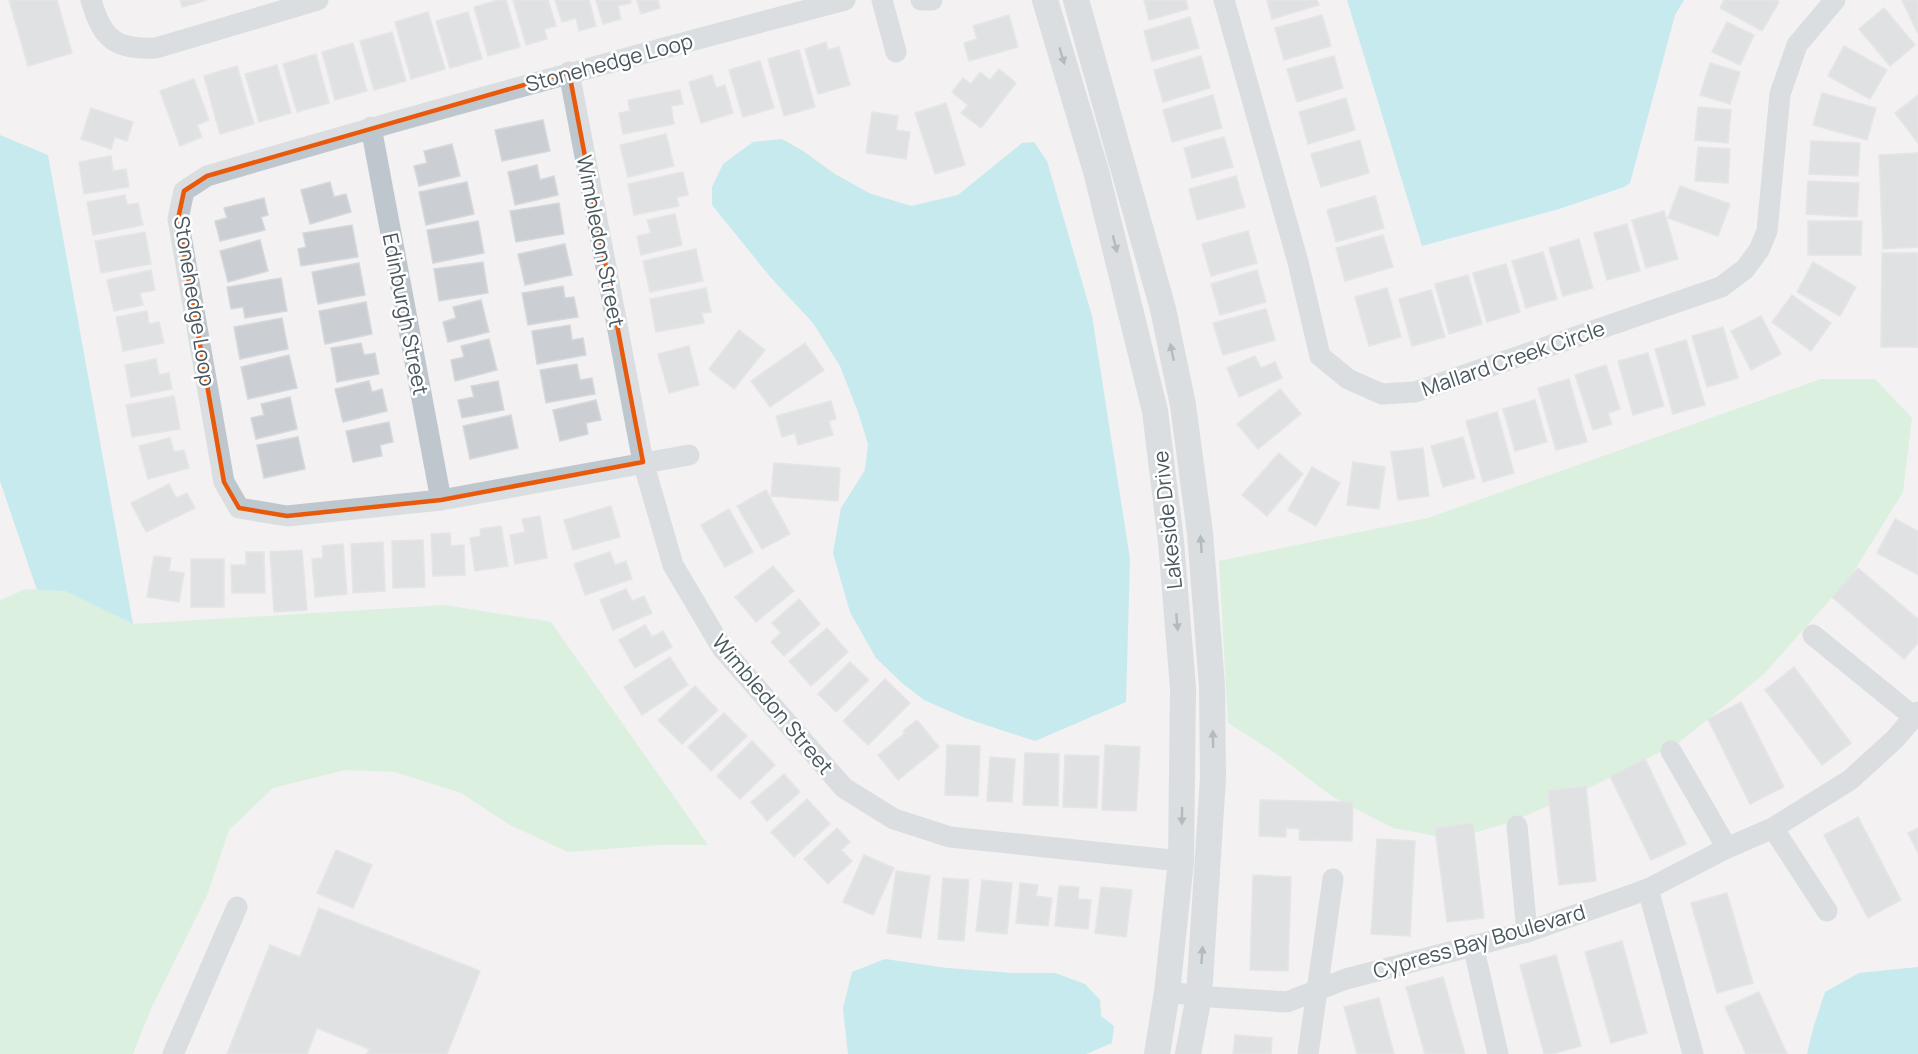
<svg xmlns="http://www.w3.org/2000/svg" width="1918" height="1054" viewBox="0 0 1918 1054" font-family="Manrope,sans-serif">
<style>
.green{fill:#c2efcd}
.water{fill:#90e3eb}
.building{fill:#cbcfd3;stroke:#d5d8dc;stroke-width:1.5}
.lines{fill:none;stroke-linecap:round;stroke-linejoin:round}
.minor{stroke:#bdc7cd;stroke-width:21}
.tertiary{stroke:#bdc7cd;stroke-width:26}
.oneway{fill:#6c797f}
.marked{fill:none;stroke:#e8590c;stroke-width:4.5;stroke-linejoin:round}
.labels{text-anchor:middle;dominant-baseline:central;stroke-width:5;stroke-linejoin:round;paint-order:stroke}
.street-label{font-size:21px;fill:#49575e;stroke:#fff}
</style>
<rect width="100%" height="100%" fill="#f3f1f1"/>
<g class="green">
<polygon points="1821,379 1875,379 1912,418 1903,492 1851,576 1763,675 1678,743 1585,790 1511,822 1452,839 1393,828 1333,797 1275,753 1228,723 1219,561 1428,518"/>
<polygon points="26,589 65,591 133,624 445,605 551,622 708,845 659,845 568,852 510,825 461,793 395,772 345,770 273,788 229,830 208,893 151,1009 133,1054 0,1054 0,600"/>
</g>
<g class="water">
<polygon points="1347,0 1684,0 1675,15 1630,183 1624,187 1559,209 1422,246"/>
<polygon points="0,135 48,155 133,624 65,591 37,590 0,481"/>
<polygon points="782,139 803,151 835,174 869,193 911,206 958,195 1022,143 1034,142 1047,161 1092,316 1130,559 1126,702 1035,741 965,718 924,700 902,683 876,658 850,612 833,553 841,508 865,470 868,444 858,412 840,366 813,323 772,279 712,205 712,187 723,164 753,142"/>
<polygon points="885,959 947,968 1012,973 1055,973 1085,984 1100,1000 1101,1016 1114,1026 1112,1043 1086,1054 848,1054 843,1008 852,972"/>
<polygon points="1918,967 1918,1054 1807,1054 1813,1029 1825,992 1859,973"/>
</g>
<g class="building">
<polygon points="9,0 57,0 72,53 28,66"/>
<polygon points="180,0 207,0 182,7"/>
<polygon points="498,0 506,0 520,47 488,56 474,7"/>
<polygon points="513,0 548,0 556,26 544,29 547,39 526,45"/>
<polygon points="555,0 589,0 596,26 579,31 576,18 562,22"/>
<polygon points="596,0 630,0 631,3 618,6 621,19 603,24"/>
<polygon points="637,0 658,0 660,8 641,14"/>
<polygon points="1144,0 1186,0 1188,9 1149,20"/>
<polygon points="1267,0 1317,0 1319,5 1272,19"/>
<polygon points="1724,0 1775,0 1779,2 1762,31 1720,8"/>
<polygon points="1902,0 1918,0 1918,34"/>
<polygon points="1884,8 1915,45 1890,66 1859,29"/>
<polygon points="428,12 445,69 411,79 395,22"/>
<polygon points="468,12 482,59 450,68 436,21"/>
<polygon points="1009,15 1018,47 969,61 964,43 977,39 973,26"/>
<polygon points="1322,15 1331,46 1284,60 1275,28"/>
<polygon points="1190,17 1199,48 1152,61 1144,31"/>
<polygon points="1727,22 1754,35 1740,65 1712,52"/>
<polygon points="392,32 406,81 374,90 360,41"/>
<polygon points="826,42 828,50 839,47 850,85 818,94 805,49"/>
<polygon points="353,43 367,91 335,100 322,52"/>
<polygon points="1844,46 1887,70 1870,99 1828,76"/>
<polygon points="799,50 815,107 784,116 768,59"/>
<polygon points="316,54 329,103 297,112 283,64"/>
<polygon points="1201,56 1210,88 1163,102 1154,70"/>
<polygon points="1334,56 1343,88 1297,102 1287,69"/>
<polygon points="760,61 774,108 743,117 729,70"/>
<polygon points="1710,63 1740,72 1730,104 1700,95"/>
<polygon points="277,65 291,113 259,122 245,74"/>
<polygon points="237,66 254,124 220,134 204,76"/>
<polygon points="999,69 1016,83 981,128 961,113 968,105 952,92 963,78 971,84 980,72 990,80"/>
<polygon points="712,75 716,88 725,85 733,113 701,123 689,82"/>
<polygon points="194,79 209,120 197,125 202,137 180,146 160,91"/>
<polygon points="680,90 683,104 671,106 674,124 623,134 619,113 630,111 628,100"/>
<polygon points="1822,93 1876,108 1867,140 1813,125"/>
<polygon points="1213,95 1222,128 1172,142 1163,110"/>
<polygon points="1918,95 1918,143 1895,113"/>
<polygon points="1346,98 1355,130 1308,144 1299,112"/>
<polygon points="946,103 965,165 935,174 915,113"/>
<polygon points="1698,107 1731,110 1728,143 1695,140"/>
<polygon points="91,108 133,122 127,141 115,137 111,149 81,139"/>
<polygon points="872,112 898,116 896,130 910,132 906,159 866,153"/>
<polygon points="543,120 550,151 502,161 495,130"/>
<polygon points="666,134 674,166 628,177 620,145"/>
<polygon points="1224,137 1233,167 1192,178 1184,148"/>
<polygon points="1360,140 1369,173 1321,187 1311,154"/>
<polygon points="1811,141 1860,143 1858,176 1809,174"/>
<polygon points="452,144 460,176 419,186 414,166 427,163 424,151"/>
<polygon points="1698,147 1730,149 1728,183 1695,181"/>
<polygon points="1918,153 1918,247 1883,249 1879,155"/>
<polygon points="111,156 113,171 126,169 129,187 84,194 79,162"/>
<polygon points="537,165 540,180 554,176 558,195 515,205 508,172"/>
<polygon points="683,172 688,195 677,197 679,206 634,215 628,184"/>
<polygon points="1236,176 1245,207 1197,220 1189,189"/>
<polygon points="1808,181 1859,183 1857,217 1806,214"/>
<polygon points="330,182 334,197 346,194 351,212 310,224 301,190"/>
<polygon points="467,182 474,214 426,225 419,192"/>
<polygon points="1680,186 1730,204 1718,236 1668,218"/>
<polygon points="125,195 127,205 138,203 143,225 93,235 87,202"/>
<polygon points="1375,196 1384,228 1336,242 1327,210"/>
<polygon points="264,198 268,215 261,217 265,230 220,241 215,221 227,218 224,208"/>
<polygon points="559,203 564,234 516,242 510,211"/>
<polygon points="1664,211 1678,259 1646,268 1632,220"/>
<polygon points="675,214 682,245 641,255 637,236 651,233 647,220"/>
<polygon points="478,221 484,253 433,263 427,230"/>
<polygon points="1808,221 1862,221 1861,255 1808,255"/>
<polygon points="1627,224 1640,271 1607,280 1594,233"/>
<polygon points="352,225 358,257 301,266 298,249 306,247 303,233"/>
<polygon points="1248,231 1257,263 1211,276 1202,244"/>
<polygon points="145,232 151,264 101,273 95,241"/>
<polygon points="1383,235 1393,267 1345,281 1336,248"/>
<polygon points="1579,239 1593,288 1563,296 1549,248"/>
<polygon points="260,240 268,271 228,282 220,251"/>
<polygon points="565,244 572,275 525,285 518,254"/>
<polygon points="696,249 703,281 650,292 643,261"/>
<polygon points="1543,252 1557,299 1526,308 1512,261"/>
<polygon points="1882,253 1918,253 1918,347 1881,347"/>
<polygon points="483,262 488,293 439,301 434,269"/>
<polygon points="1813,262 1856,287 1840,316 1797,292"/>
<polygon points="359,263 365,295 318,304 312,272"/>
<polygon points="1506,264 1520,312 1487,322 1473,273"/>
<polygon points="151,270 155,290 140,293 143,305 114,311 107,280"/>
<polygon points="1257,270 1266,302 1220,315 1211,284"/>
<polygon points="1468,275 1482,324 1449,334 1435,284"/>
<polygon points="281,278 287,311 245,318 243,307 231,309 227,287"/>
<polygon points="563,286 565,298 574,297 578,317 528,325 522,293"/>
<polygon points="706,288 711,312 702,313 704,323 656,332 650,299"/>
<polygon points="1387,288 1401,337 1369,346 1355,297"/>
<polygon points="1431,290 1445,337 1412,346 1399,299"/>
<polygon points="1792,295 1831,323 1811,351 1772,322"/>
<polygon points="481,300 489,332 448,342 443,322 456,318 453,307"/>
<polygon points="366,302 372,334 325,344 319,311"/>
<polygon points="1266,309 1275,340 1223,355 1213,323"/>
<polygon points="147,311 149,324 159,322 164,343 123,351 116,317"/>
<polygon points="1761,316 1781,354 1751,370 1731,331"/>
<polygon points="282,318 288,349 240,359 234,327"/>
<polygon points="570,325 572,340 583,338 586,355 537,364 532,331"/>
<polygon points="1723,327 1738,378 1707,387 1692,336"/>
<polygon points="739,330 765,350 734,389 709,369"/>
<polygon points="489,339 497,370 455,381 451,360 464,357 461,346"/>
<polygon points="1686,340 1705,405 1673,414 1655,349"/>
<polygon points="361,343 364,355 375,353 379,374 337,382 331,348"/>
<polygon points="805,343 824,370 770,407 751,381"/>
<polygon points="689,346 699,385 669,393 658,354"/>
<polygon points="1648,353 1664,406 1633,415 1618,361"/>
<polygon points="289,355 297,388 248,399 241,367"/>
<polygon points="1255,356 1261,368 1275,362 1282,378 1239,397 1227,368"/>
<polygon points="156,359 159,375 169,373 172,389 131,397 125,365"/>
<polygon points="577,364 580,380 592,378 595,394 546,403 540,370"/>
<polygon points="1606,365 1620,409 1608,413 1612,424 1593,430 1575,375"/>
<polygon points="1569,379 1587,442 1556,450 1538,388"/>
<polygon points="369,381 372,392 382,389 387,411 343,422 335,389"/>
<polygon points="498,381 504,410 462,418 458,400 474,397 471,386"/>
<polygon points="1280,389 1301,414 1258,449 1237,424"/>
<polygon points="174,396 180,429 132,437 126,405"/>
<polygon points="290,397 297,429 256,439 251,418 264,415 261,404"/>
<polygon points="596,400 601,420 586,423 588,434 560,441 553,410"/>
<polygon points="1535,400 1547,442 1515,451 1503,409"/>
<polygon points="831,401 836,419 829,421 833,435 798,445 795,433 782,437 776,416"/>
<polygon points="1497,412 1514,473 1483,482 1466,421"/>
<polygon points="511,415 518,448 470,459 463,426"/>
<polygon points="389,422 393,442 380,445 382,456 353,462 346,431"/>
<polygon points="298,437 305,469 264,478 257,445"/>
<polygon points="1463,437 1475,478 1443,487 1431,446"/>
<polygon points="170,438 174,452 184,450 189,468 148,479 139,446"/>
<polygon points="1423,448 1429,496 1398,500 1391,452"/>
<polygon points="1279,453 1303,474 1267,516 1242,495"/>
<polygon points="1353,462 1385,467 1379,509 1347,505"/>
<polygon points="774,463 840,468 838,501 771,496"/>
<polygon points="1312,467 1340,483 1316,526 1288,510"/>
<polygon points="169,484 176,498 187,493 195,508 146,532 131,503"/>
<polygon points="766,490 790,534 762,549 737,506"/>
<polygon points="611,506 620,537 573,550 564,520"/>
<polygon points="729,509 753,552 725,567 701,525"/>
<polygon points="540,516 547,558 515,564 510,535 525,532 522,519"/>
<polygon points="1895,519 1918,531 1918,575 1877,553"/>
<polygon points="501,526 508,566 475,571 470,538 481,536 480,529"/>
<polygon points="450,533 451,546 464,545 465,575 433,576 431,534"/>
<polygon points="423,540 425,587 393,588 392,541"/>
<polygon points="383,542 385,591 353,593 351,544"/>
<polygon points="343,544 347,594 315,597 312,559 323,558 322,546"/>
<polygon points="302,550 307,610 274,612 270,552"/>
<polygon points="246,552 264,552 265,593 232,593 231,565 246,565"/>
<polygon points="610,552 615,565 626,561 632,579 585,595 574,564"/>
<polygon points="154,556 171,558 169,571 184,573 179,602 147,597"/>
<rect x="191" y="559" width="33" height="48"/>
<polygon points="773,566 794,591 756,622 735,597"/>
<polygon points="1858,568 1918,619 1918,643 1904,659 1832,597"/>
<polygon points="626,589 632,601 644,596 652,613 613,630 600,600"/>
<polygon points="799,599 820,624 784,656 771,642 781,633 772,623"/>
<polygon points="645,625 652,637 663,631 672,647 635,668 619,640"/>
<polygon points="827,628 848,652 811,686 789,661"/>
<polygon points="670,657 688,685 642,715 624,687"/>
<polygon points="850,662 869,680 836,712 818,694"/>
<polygon points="1794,667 1851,743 1822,765 1765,690"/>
<polygon points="885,679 910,703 868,745 843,721"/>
<polygon points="695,686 718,710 682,744 658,720"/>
<polygon points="1741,702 1784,787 1750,804 1708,719"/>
<polygon points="724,713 747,736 711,771 688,747"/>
<polygon points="917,720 939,747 898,780 878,755 905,733 903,731"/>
<polygon points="752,741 775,765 740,799 717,776"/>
<polygon points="947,745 980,746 978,796 945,795"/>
<polygon points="1105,745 1140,747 1136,811 1102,810"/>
<polygon points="1025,753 1059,754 1058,806 1023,805"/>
<polygon points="1065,755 1099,756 1097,808 1063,807"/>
<polygon points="990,757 1015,759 1012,802 987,801"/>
<polygon points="1645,759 1686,844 1651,860 1610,776"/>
<polygon points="784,774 800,792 767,821 751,802"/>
<polygon points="1586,786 1596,881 1559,885 1548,791"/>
<polygon points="807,799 830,824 794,857 771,832"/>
<polygon points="1260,800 1353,802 1352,841 1299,840 1300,829 1286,828 1286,837 1259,836"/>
<polygon points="1858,817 1901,900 1868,918 1824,835"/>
<polygon points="1473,823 1484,918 1447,922 1435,828"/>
<polygon points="837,828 850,842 841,850 852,861 828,884 804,859"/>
<polygon points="1918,828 1918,853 1908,833"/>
<polygon points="1377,839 1415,841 1410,936 1371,934"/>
<polygon points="336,850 372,865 353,908 317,893"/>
<polygon points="864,855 894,868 873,915 843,902"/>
<polygon points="896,871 930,876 921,938 887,933"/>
<polygon points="1253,875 1291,877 1288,971 1250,970"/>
<polygon points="943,878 969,880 964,941 938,939"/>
<polygon points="982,880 1012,883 1007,934 976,931"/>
<polygon points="1020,883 1038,885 1036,896 1052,898 1048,926 1016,923"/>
<polygon points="1059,886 1079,887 1078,899 1091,900 1088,929 1055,926"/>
<polygon points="1101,887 1132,890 1126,937 1095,933"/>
<polygon points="1727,893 1753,983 1717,993 1691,903"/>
<polygon points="319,908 480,971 447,1054 367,1054 369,1049 317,1028 307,1054 227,1054 270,945 300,957"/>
<polygon points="1622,941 1647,1033 1611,1043 1585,952"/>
<polygon points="1556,955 1581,1046 1552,1054 1544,1054 1520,965"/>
<polygon points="1443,977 1465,1054 1425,1054 1406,987"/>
<polygon points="1759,992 1787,1054 1746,1054 1725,1007"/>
<polygon points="1379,998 1394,1054 1357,1054 1344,1007"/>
<polygon points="1235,1035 1272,1038 1271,1054 1233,1054"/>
</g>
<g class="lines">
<g class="minor">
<path d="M91,0C102,39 115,50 156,48L318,0"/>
<polyline points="882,0 896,52"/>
<polyline points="921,0 932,0"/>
<polyline points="1224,0 1298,262 1320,356 1348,379 1382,394 1415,392 1721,287 1745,269 1759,250 1767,231 1780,94 1797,45 1835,0"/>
<polyline points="569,72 643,462 673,565 722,648 844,788 894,819 950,837 1181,861"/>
<polyline points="371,127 441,500"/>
<path d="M689,455L441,500L287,516L239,508L224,482L178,219L184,191L207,176C419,113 632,56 845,0"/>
<polyline points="1813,635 1914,717"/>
<polyline points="1671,751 1727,848"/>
<polyline points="1517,826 1527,932"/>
<polyline points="1773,828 1827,911"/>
<polyline points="1648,889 1693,1054"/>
<polyline points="1473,945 1498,1054"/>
<polyline points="1167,992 1211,997 1287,1002 1346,979 1527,932 1648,889 1727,848 1773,828 1850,780 1895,739 1918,712"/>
<polyline points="173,1054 237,907"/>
<polyline points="1308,1054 1333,879"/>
</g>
<g class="tertiary">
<polyline points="1045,0 1096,171 1155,411 1171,542 1183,688 1181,861 1167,992 1157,1054"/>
<polyline points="1076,0 1163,309 1183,405 1200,533 1212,686 1213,778 1199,996 1188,1054"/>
</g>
</g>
<defs><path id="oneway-solid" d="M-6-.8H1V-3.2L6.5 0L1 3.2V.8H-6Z" transform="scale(1.5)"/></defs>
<g class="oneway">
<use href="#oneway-solid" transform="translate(1062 56) rotate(73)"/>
<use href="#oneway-solid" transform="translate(1115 244) rotate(76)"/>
<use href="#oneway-solid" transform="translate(1172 352) rotate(-102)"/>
<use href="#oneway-solid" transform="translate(1201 544) rotate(-94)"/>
<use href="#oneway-solid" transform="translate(1177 622) rotate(85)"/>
<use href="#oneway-solid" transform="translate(1213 739) rotate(-91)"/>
<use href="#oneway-solid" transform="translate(1182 816) rotate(91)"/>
<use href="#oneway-solid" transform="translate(1202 955) rotate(-86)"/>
</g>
<path d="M0 0H1918V1054H0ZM569,72L643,462L441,500L287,516L239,508L224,482L178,219L184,191L207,176Z" fill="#f3f1f1" fill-opacity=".55" fill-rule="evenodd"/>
<path class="marked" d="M569,72L643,462L441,500L287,516L239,508L224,482L178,219L184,191L207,176Z"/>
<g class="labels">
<g class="street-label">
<text transform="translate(609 62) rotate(-15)">Stonehedge Loop</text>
<text transform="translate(601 241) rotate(79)">Wimbledon Street</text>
<text transform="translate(195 301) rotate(81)">Stonehedge Loop</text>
<text transform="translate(406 314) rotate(79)">Edinburgh Street</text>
<text transform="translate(1513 358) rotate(-19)">Mallard Creek Circle</text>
<text transform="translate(1167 520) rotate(-96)">Lakeside Drive</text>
<text transform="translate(773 704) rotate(50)">Wimbledon Street</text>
<text transform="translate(1479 941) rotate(-16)">Cypress Bay Boulevard</text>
</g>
</g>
</svg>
